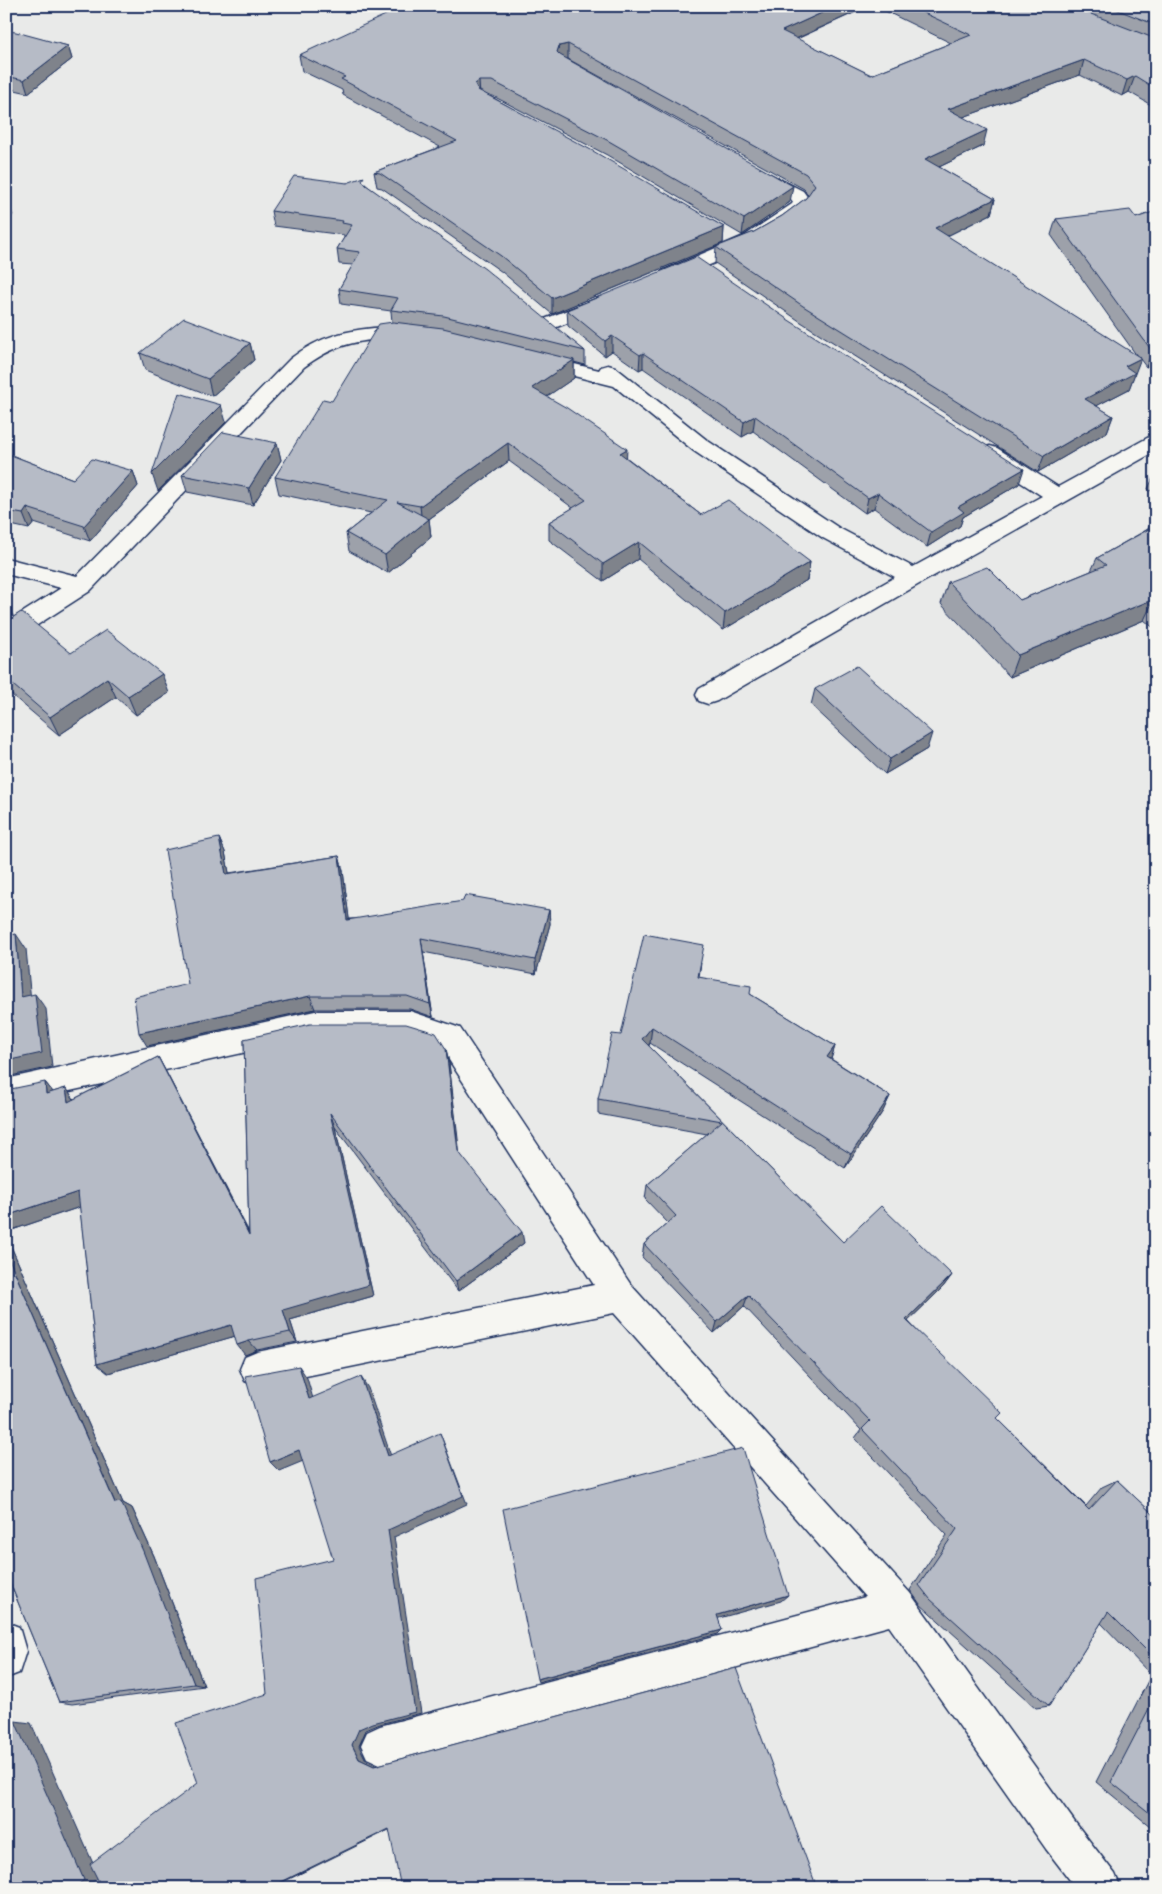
<svg xmlns="http://www.w3.org/2000/svg" width="1162" height="1894" viewBox="0 0 1162 1894" font-family="'Indie Flower',sans-serif">
<style>
.lines{fill:none;stroke-linecap:round;stroke-linejoin:round}
.street-casing{stroke:#1b2f5e;stroke-width:3}
.street{fill:#f6f6f2;fill-rule:evenodd}
.wall{fill:#9da1aa;stroke:#1b2f5e}
.shaded-wall{fill:#7f838b;stroke:#1b2f5e}
.building{fill:#b6bbc6;stroke:#1b2f5e}
</style>
<rect width="100%" height="100%" fill="#e9eae9"/>
<filter id="ink" filterUnits="userSpaceOnUse"><feTurbulence type="fractalNoise" baseFrequency=".02" numOctaves="2"/><feDisplacementMap in="SourceGraphic" scale="10" xChannelSelector="R" yChannelSelector="G"/><feConvolveMatrix kernelMatrix="1 2 1 2 8 2 1 2 1" color-interpolation-filters="sRGB"/></filter>
<g filter="url(#ink)">
<g class="lines">
<g class="street-casing">
<g id="street">
<path d="M758,168L803,191L811,202C789,236 713,263 676,279L669,281L662,279L660,275L662,271L744,236L792,204L793,202L791,199L752,177L749,173L752,169Z"/>
<polygon points="601,297 608,299 611,303 608,307 549,330 542,328 539,324 542,320"/>
<path d="M388,327L416,330L419,334L416,338C406,341 395,339 384,339C351,341 331,347 304,367L90,591L14,640L6,642V623L61,588L6,574V558L77,576L290,359C321,335 350,329 388,327Z"/>
<polygon points="537,355 599,370 601,367 608,365 615,367 708,441 839,528 913,567 1042,496 983,458 979,453 983,448 990,446 997,448 1058,487 1149,437 1156,435 1156,451 921,583 717,701 708,704 699,701 696,695 699,689 895,577 823,538 694,451 614,386 530,365 527,361 530,357"/>
<polygon points="315,1011 410,1011 460,1028 631,1285 910,1593 1074,1821 1115,1874 1121,1888 1076,1888 1046,1849 889,1626 380,1764 367,1758 361,1745 367,1732 380,1726 865,1597 614,1313 257,1386 245,1381 240,1369 245,1357 257,1352 594,1285 440,1046 410,1037 315,1037 6,1105 6,1079"/>
<polygon points="6,1622 19,1627 26,1651 19,1673 6,1678"/>
</g>
</g>
<use href="#street" class="street"/>
</g>
<g class="wall">
<polygon points="869,6 797,39 871,75 951,43 875,6 1156,6 1156,108 1129,92 1122,96 1080,75 963,117 983,146 939,167 995,199 991,214 947,236 1137,356 1051,235 1056,219 1136,218 1156,211 1156,362 1146,367 1140,359 1129,389 1096,406 1113,416 1107,432 1038,472 801,322 715,263 716,247 754,232 782,216 806,198 808,195 804,189 568,59 790,202 742,235 607,155 493,96 490,96 724,227 723,243 552,314 502,272 382,188 377,187 374,172 440,147 343,95 342,90 302,71 299,55"/>
<polygon points="6,31 68,46 72,59 28,93 6,88"/>
<polygon points="347,183 364,183 366,185 585,351 585,365 574,362 574,378 547,396 701,515 810,562 807,580 723,630 638,559 603,581 549,540 549,522 573,508 509,461 429,519 431,537 388,573 349,551 346,533 371,513 279,494 275,477 392,322 391,311 341,304 339,289 353,265 339,264 337,249 344,238 344,235 274,226 271,211"/>
<polygon points="567,310 1019,484 963,517 960,526 927,547 874,508 865,513 753,431 742,437 643,368 639,370 612,351 605,356 568,326"/>
<polygon points="250,343 254,360 212,396 145,370 140,353"/>
<polygon points="277,443 281,460 253,505 187,492 182,475"/>
<polygon points="6,453 73,479 133,471 138,486 90,541 34,523 29,529 6,524"/>
<polygon points="1156,471 1156,494 1148,489"/>
<polygon points="1155,514 1156,514 1156,630 1144,620 1010,677 941,604 948,582 1020,600 1091,571 1097,558 1148,529"/>
<polygon points="6,622 71,653 169,693 136,715 116,697 59,735 6,690"/>
<polygon points="815,689 927,749 885,774 811,705"/>
<polygon points="219,838 225,852 229,873 339,856 343,871 349,919 549,910 550,924 536,974 423,952 433,1017 410,1009 315,1009 147,1046 188,984"/>
<polygon points="701,963 699,977 750,994 835,1046 831,1059 890,1096 883,1111 845,1168 650,1043 649,1046 843,1242 952,1275 943,1287 908,1321 997,1418 1086,1506 1102,1487 1117,1480 1156,1517 1156,1831 1096,1782 1151,1675 1101,1623 1049,1706 1036,1708 920,1604 910,1590 947,1535 855,1438 861,1430 744,1306 714,1333 642,1257 644,1244 668,1223 645,1199 647,1185 707,1134 598,1114 598,1099 621,1035"/>
<polygon points="244,1039 446,1049 449,1063 459,1153 524,1243 458,1291 335,1127 373,1296 290,1320 297,1342 257,1350 245,1355 235,1336 108,1373 97,1364 80,1207 6,1232 45,1082 53,1092 66,1088 74,1099 158,1057 166,1072 249,1232"/>
<polygon points="6,1235 123,1503 132,1508 154,1556 204,1686 72,1704 59,1702 6,1573"/>
</g>
<g class="shaded-wall">
<polygon points="837,6 869,6 780,46 782,31"/>
<polygon points="568,44 568,59 559,62 557,52 559,46"/>
<polygon points="68,46 72,59 28,93 24,80"/>
<polygon points="1084,60 1080,75 944,124 948,109"/>
<polygon points="1135,76 1129,92 1122,96 1127,80"/>
<polygon points="479,81 480,96 475,84"/>
<polygon points="987,130 983,146 922,175 925,159"/>
<polygon points="793,186 790,202 742,235 744,219"/>
<polygon points="995,199 991,214 931,244 935,228"/>
<polygon points="7,200 13,215 6,223 6,201"/>
<polygon points="724,227 723,243 552,314 552,298"/>
<polygon points="612,336 612,351 605,356 605,341"/>
<polygon points="250,343 254,360 212,396 208,379"/>
<polygon points="1156,350 1156,362 1146,367 1152,351"/>
<polygon points="643,353 643,368 639,370 640,355"/>
<polygon points="1141,358 1129,389 1079,415 1085,399 1125,366"/>
<polygon points="574,360 574,378 533,406 532,388"/>
<polygon points="221,405 226,422 158,491 152,474"/>
<polygon points="755,416 753,431 742,437 744,422"/>
<polygon points="1113,416 1107,432 1038,472 1044,456"/>
<polygon points="277,443 281,460 253,505 249,488"/>
<polygon points="508,443 509,461 422,524 420,506"/>
<polygon points="627,449 626,467 620,453"/>
<polygon points="1024,469 1019,484 963,517 960,526 927,547 931,532 958,507"/>
<polygon points="133,471 138,486 90,541 84,526"/>
<polygon points="878,493 874,508 865,513 868,498"/>
<polygon points="27,508 34,523 29,529 23,514"/>
<polygon points="429,519 431,537 388,573 385,555"/>
<polygon points="639,542 638,559 603,581 603,564"/>
<polygon points="810,562 807,580 723,630 725,613"/>
<polygon points="1154,599 1144,620 1010,677 1018,655"/>
<polygon points="6,603 13,616 6,621"/>
<polygon points="162,674 169,693 136,715 128,696"/>
<polygon points="107,678 116,697 59,735 50,717"/>
<polygon points="932,733 927,749 885,774 890,759"/>
<polygon points="219,838 225,852 232,888 226,874"/>
<polygon points="339,856 343,871 351,934 347,920"/>
<polygon points="549,910 550,924 536,974 535,960"/>
<polygon points="16,934 26,949 32,1012 21,997"/>
<polygon points="421,938 423,952 433,1017 430,1004"/>
<polygon points="35,994 46,1009 52,1067 6,1077 6,1061"/>
<polygon points="310,996 315,1009 147,1046 139,1033"/>
<polygon points="652,1027 650,1043 641,1055 642,1039"/>
<polygon points="835,1046 830,1062 827,1057"/>
<polygon points="446,1049 449,1063 461,1164 458,1151"/>
<polygon points="158,1057 166,1072 256,1247 249,1235"/>
<polygon points="45,1082 56,1096 46,1094"/>
<polygon points="66,1088 76,1102 68,1102"/>
<polygon points="890,1096 883,1111 845,1168 851,1154"/>
<polygon points="330,1113 335,1127 373,1296 290,1320 297,1342 290,1332 283,1310"/>
<polygon points="78,1192 89,1204 6,1232 6,1216"/>
<polygon points="522,1232 524,1243 458,1291 456,1281"/>
<polygon points="6,1235 123,1503 132,1508 154,1556 204,1686 194,1684 6,1252"/>
<polygon points="952,1275 943,1287 898,1331 906,1320"/>
<polygon points="748,1295 744,1306 714,1333 717,1322"/>
<polygon points="231,1325 239,1335 108,1373 97,1364"/>
<polygon points="249,1341 257,1350 245,1355 237,1345"/>
<polygon points="299,1366 307,1378 316,1409 309,1399"/>
<polygon points="361,1377 368,1388 394,1465 388,1456"/>
<polygon points="440,1433 467,1504 394,1537 421,1713 380,1724 366,1730 359,1746 366,1760 380,1766 374,1766 359,1759 352,1745 388,1530"/>
<polygon points="299,1450 308,1459 279,1471 270,1462"/>
<polygon points="788,1595 781,1601 712,1620 717,1615"/>
<polygon points="722,1630 718,1634 538,1682 537,1679"/>
<polygon points="15,1721 31,1723 99,1877 85,1888 74,1888"/>
<polygon points="395,1827 271,1888 269,1888 389,1829"/>
</g>
<g class="building">
<polygon points="405,6 837,6 782,31 871,75 971,35 909,6 1070,6 1156,39 1156,89 1135,76 1127,80 1084,60 948,109 987,130 925,159 995,199 935,228 1141,358 1125,366 1135,373 1085,399 1113,416 1044,456 803,306 716,247 754,232 782,216 806,198 815,185 806,174 568,44 559,46 557,52 560,55 793,186 744,219 607,140 492,81 479,81 475,84 478,90 593,151 724,227 552,298 501,256 380,173 374,172 457,141 341,79 345,77 299,55"/>
<polygon points="1108,6 1156,6 1156,25"/>
<polygon points="6,31 16,32 68,46 24,80 6,76"/>
<polygon points="294,176 347,183 364,177 362,180 366,185 485,269 585,351 444,316 391,310 398,298 339,289 360,252 337,249 352,225 342,223 343,221 271,211"/>
<polygon points="1130,210 1136,218 1156,211 1156,350 1152,351 1056,219"/>
<polygon points="696,257 787,319 1024,469 958,507 964,512 931,532 878,493 868,498 755,416 744,422 643,353 640,355 612,336 605,341 567,310"/>
<polygon points="184,318 250,343 208,379 140,353"/>
<polygon points="393,322 443,328 574,360 532,388 567,408 627,449 620,453 701,515 728,500 810,562 725,613 639,542 603,564 549,522 586,500 508,443 420,506 397,502 429,519 385,555 346,533 388,500 275,477 323,399 332,401 379,324"/>
<polygon points="179,393 221,405 152,474 169,422"/>
<polygon points="223,432 277,443 249,488 182,475"/>
<polygon points="6,453 73,479 92,459 133,471 84,526 27,508 23,514 6,511"/>
<polygon points="1156,525 1156,600 1154,599 1018,655 948,582 987,567 1020,600 1106,565 1097,558"/>
<polygon points="21,612 71,653 106,630 162,674 128,696 107,678 50,717 6,679 6,622"/>
<polygon points="857,666 932,733 890,759 815,689"/>
<polygon points="219,838 226,874 339,856 347,920 463,901 465,895 549,910 535,960 421,938 430,1004 407,996 310,996 139,1033 134,997 188,984 165,850"/>
<polygon points="16,934 21,997 35,994 42,1053 6,1061 6,936"/>
<polygon points="644,934 704,945 698,977 751,986 750,994 835,1046 827,1057 890,1096 851,1154 652,1027 642,1039 843,1242 881,1206 952,1275 906,1320 1002,1413 997,1418 1089,1510 1117,1480 1156,1517 1156,1660 1108,1612 1049,1706 930,1599 919,1585 957,1529 862,1429 870,1421 748,1295 717,1322 644,1244 676,1216 647,1185 722,1121 598,1099 612,1034 621,1035"/>
<polygon points="310,1024 406,1024 436,1033 446,1049 458,1151 522,1232 456,1281 330,1113 369,1285 283,1310 290,1332 249,1341 237,1345 231,1325 97,1364 78,1192 6,1216 6,1090 45,1082 46,1094 66,1088 68,1102 158,1057 249,1235 244,1039"/>
<polygon points="6,1252 115,1503 121,1502 143,1551 194,1684 59,1702 6,1573"/>
<polygon points="299,1366 309,1399 361,1377 388,1456 440,1433 463,1496 388,1530 415,1712 373,1723 359,1729 352,1745 359,1759 374,1766 736,1668 817,1888 401,1888 389,1829 269,1888 102,1888 90,1864 198,1783 176,1723 267,1694 256,1578 333,1559 299,1450 270,1462 245,1376"/>
<polygon points="743,1448 788,1595 717,1615 722,1630 537,1679 503,1509"/>
<polygon points="1156,1695 1156,1818 1111,1782"/>
<polygon points="15,1721 84,1880 74,1888 6,1888 6,1728"/>
</g>
</g>
<rect width="1162" height="1894" fill="none" stroke="#f6f6f2" stroke-width="25"/>
<rect x="12" y="12" width="1137" height="1869" fill="none" stroke="#1b2f5e" stroke-width="2" filter="url(#ink)"/>
</svg>
